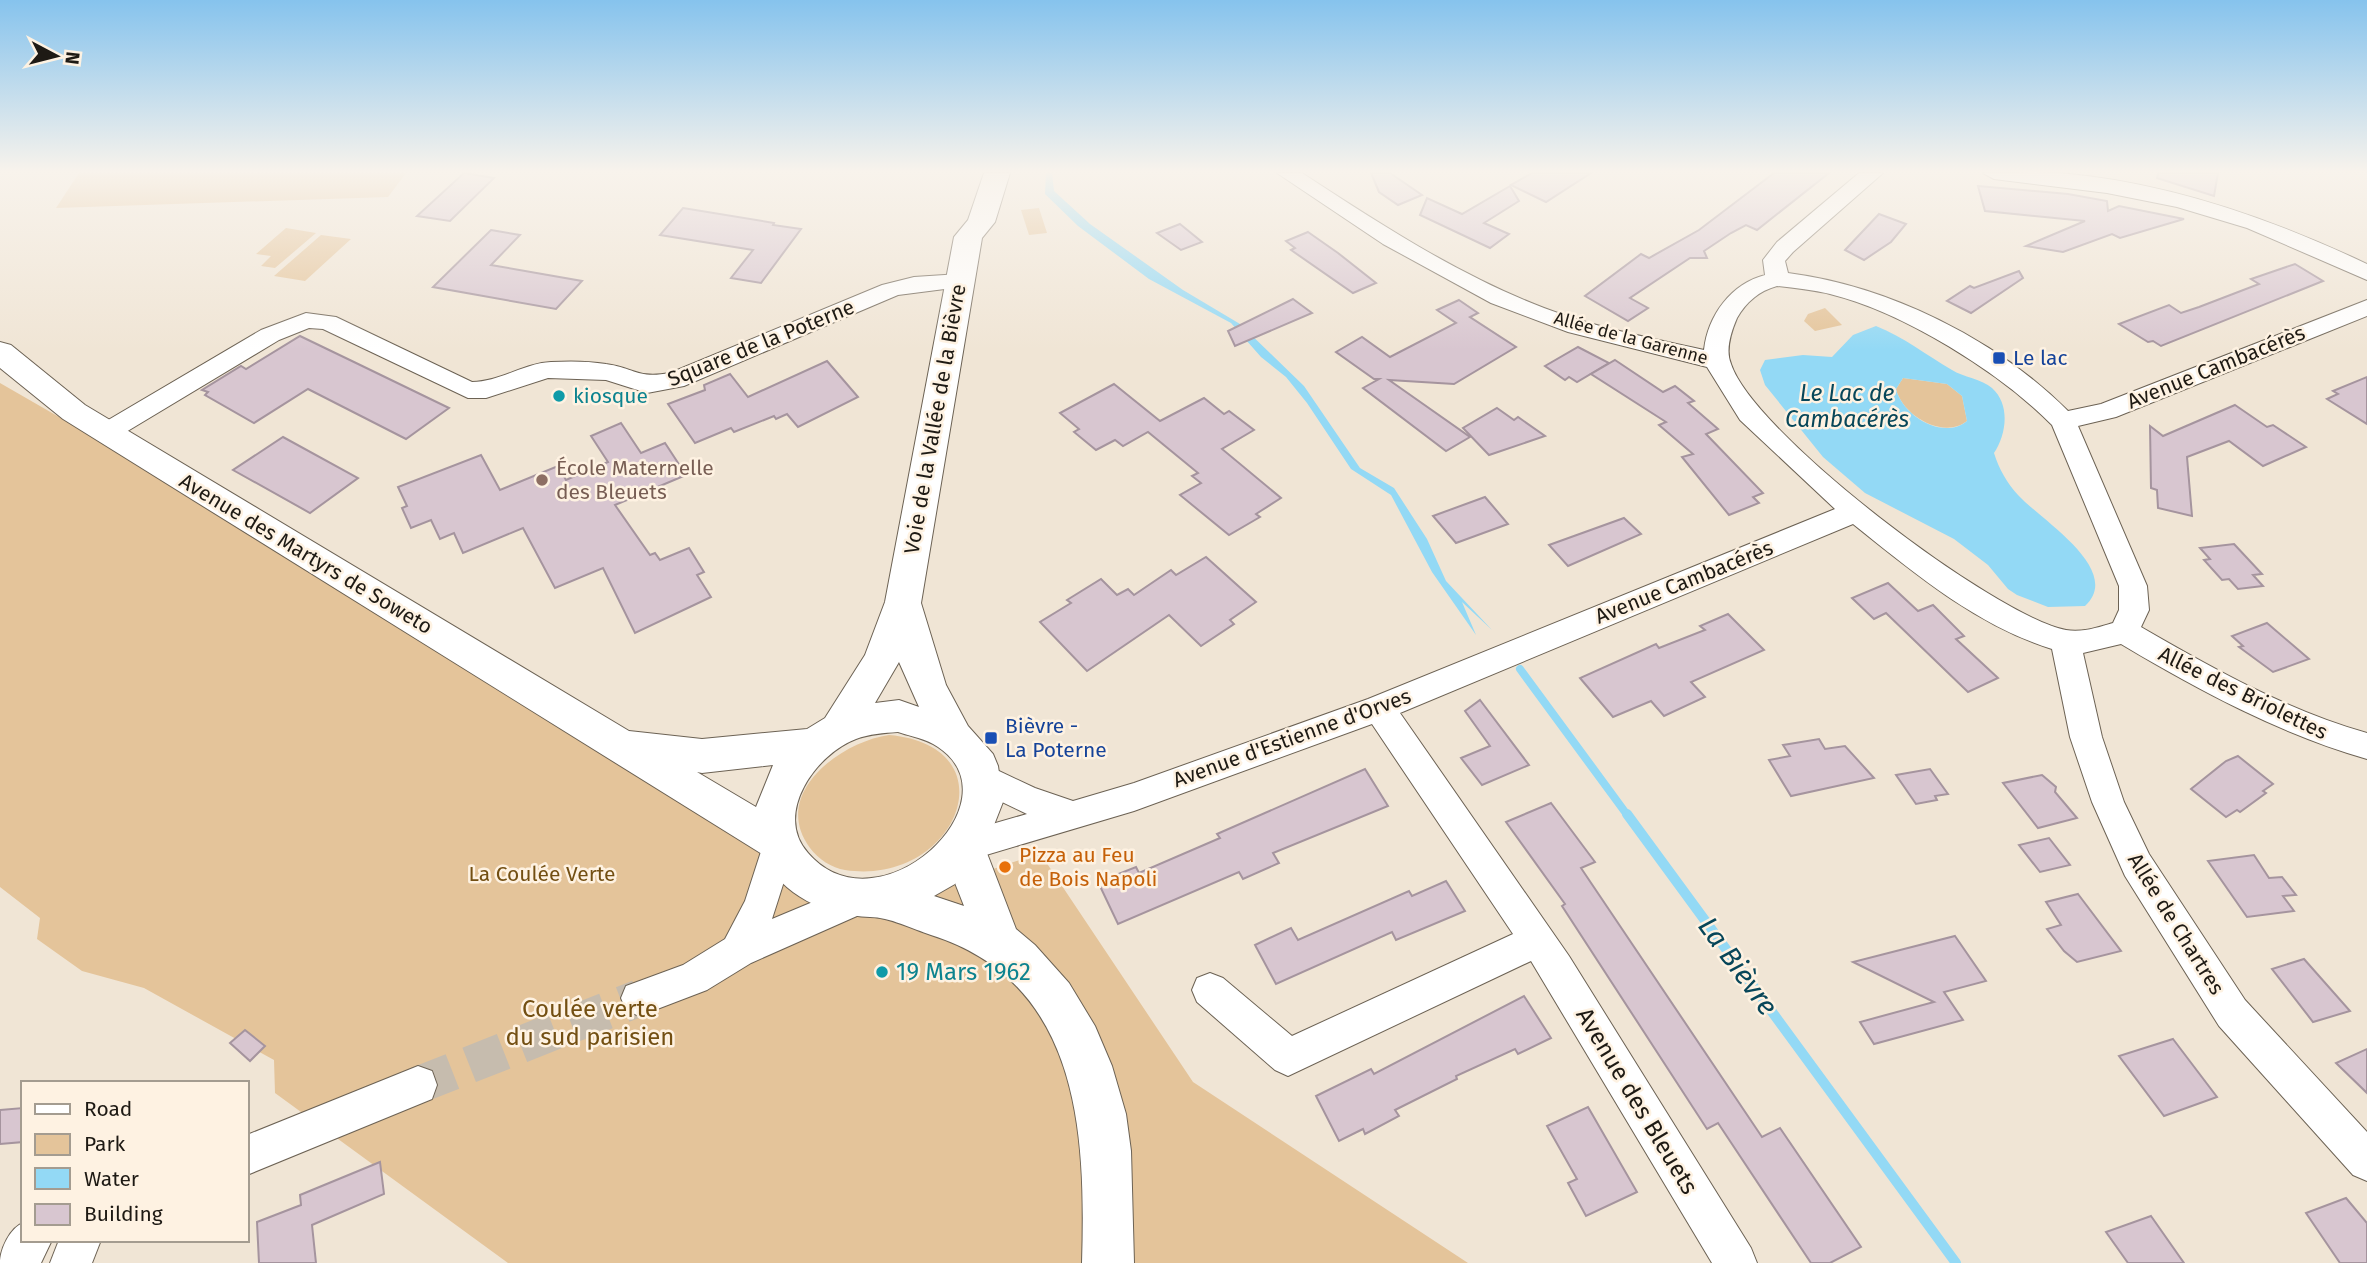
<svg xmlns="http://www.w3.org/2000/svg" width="2367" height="1263" viewBox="0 0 2367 1263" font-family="'Fira Sans',sans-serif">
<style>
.green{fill:#e4c49a}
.water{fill:#93d9f5;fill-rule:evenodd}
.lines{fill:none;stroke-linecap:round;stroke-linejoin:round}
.stream-far1{stroke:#93d9f5;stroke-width:8}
.stream{stroke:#93d9f5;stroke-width:10}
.building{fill:#d8c6d0;stroke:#a5949e;stroke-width:2}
.minor-tunnel{stroke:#c6bcae;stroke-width:37;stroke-dasharray:37 18;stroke-linecap:butt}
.minor-casing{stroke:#6c6254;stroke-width:2}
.major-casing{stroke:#6c6254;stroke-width:2}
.minor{fill:#fff;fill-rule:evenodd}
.major{fill:#fff;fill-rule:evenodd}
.transit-dot{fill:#1a4fb4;stroke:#fef2e2;stroke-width:2.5}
.culture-dot{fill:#0f9aa8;stroke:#fef2e2;stroke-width:2.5}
.education-dot{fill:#8d6e63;stroke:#fef2e2;stroke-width:2.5}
.food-dot{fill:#e8710a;stroke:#fef2e2;stroke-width:2.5}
.labels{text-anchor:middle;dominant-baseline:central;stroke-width:5;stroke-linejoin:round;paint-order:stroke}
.far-street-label{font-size:18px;fill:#1e1a14;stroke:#fef2e2}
.street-label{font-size:21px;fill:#1e1a14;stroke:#fef2e2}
.transit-label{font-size:21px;fill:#164399;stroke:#fef2e2;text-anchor:start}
.culture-label{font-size:21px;fill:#0d838f;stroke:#fef2e2;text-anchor:start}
.education-label{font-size:21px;fill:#785e54;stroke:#fef2e2;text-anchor:start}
.food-label{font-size:21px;fill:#c56008;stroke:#fef2e2;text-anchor:start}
.park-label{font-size:21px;fill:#734f12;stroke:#fef2e2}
.water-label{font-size:23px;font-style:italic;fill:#074659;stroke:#fef2e2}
.near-culture-label{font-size:24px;fill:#0d838f;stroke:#fef2e2;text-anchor:start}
.near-park-label{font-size:24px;fill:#734f12;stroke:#fef2e2}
.near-street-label{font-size:24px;fill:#1e1a14;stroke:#fef2e2}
.near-water-label{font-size:28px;font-style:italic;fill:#074659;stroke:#fef2e2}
</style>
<rect width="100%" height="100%" fill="#f0e5d5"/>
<g class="green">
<polygon points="79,173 406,173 388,197 56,208"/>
<polygon points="1039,208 1047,233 1029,235 1021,210"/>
<polygon points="286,228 316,233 275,268 261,266 271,256 256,254"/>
<polygon points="321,235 351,239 305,281 274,276"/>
<polygon points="1825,308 1842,325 1815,331 1804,321 1808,314"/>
<path d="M1903,378L1947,384L1962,396L1967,421C1943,440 1902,415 1896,389Z"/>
<polygon points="0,383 132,459 864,913 1040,853 1193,1082 1468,1263 508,1263 275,1093 274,1060 144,988 82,971 37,939 40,918 0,887"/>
<path d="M889,735C1013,746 957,887 845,870C832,868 818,859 810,848C770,794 840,742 889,735Z"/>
</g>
<g class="water">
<polygon points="1046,173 1052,173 1054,191 1090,224 1183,290 1240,324 1304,386 1360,468 1394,488 1427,539 1446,581 1492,630 1462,602 1476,635 1432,572 1391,495 1351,469 1307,403 1286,377 1261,357 1231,323 1149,279 1078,226 1045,194"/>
<path d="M1876,326C1904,337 1926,355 1952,370C1963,377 1982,379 1992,388C2011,405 2006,435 1994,453C1999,469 2007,483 2018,495C2041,520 2124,570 2085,606L2048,607L2017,595L2008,589L1988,565L1954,539L1865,493L1823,457L1765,385L1760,370L1765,360L1803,355L1832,357L1853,335ZM1903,378L1947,384L1962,396L1967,421C1943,441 1902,415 1896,389Z"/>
</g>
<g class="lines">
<polyline class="stream-far1" points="1520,669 1628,816"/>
<polyline class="stream" points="1627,814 1956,1263"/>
</g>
<g class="building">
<polygon points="464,173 494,178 450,221 417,216"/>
<polygon points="1371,173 1390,173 1422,195 1398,205 1379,192"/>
<polygon points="1532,173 1591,173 1546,202 1511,185"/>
<polygon points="1774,173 1829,173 1757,230 1746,225 1731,233 1704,251 1707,258 1690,258 1630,298 1648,308 1628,321 1585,296 1641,254 1649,258 1699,230"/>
<polygon points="2158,173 2218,173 2214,196 2157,178"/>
<polygon points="1510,186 1519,201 1484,223 1509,234 1490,248 1420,215 1427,198 1462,214"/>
<polygon points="1978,186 2068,194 2107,201 2108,211 2119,206 2184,219 2120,238 2112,234 2063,252 2026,246 2085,221 1985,211"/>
<polygon points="683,208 774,223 773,225 801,229 761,283 731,278 753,250 660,235"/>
<polygon points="1879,214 1906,224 1891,242 1864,260 1845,250"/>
<polygon points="1180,224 1202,242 1181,250 1157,233"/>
<polygon points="491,230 520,235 491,265 582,281 556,309 433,287"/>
<polygon points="1308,232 1338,253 1376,283 1353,293 1291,250 1295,248 1286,241"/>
<polygon points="2295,264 2323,281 2161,346 2153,341 2148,342 2119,324 2169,305 2181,313 2199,307 2259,284 2251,279"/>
<polygon points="2019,271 2023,278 1971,313 1947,301 1970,286 1974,288"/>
<polygon points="1293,299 1312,313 1235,346 1228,331"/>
<polygon points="1459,300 1478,313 1470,317 1516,347 1454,384 1389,380 1470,437 1446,451 1363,388 1379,379 1374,379 1336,352 1362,337 1390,357 1456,323 1437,310"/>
<polygon points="300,336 354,362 449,408 406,439 308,389 254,423 205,395 208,392 202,390 241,366 246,369"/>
<polygon points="1578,347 1609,363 1577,382 1569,377 1565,380 1545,366"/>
<polygon points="1615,360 1663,392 1675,386 1694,401 1688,403 1718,429 1706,434 1763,493 1753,497 1759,503 1729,515 1682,457 1693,454 1659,425 1666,422 1591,374"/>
<polygon points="827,361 858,397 798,427 787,414 776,419 774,416 734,432 731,428 695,443 668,404 705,390 704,385 730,374 748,397"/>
<polygon points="2367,377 2367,424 2327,399 2338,394 2333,391"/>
<polygon points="1114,384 1160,421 1204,398 1224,414 1229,411 1254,430 1222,449 1281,498 1256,514 1260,517 1229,535 1180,495 1201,483 1192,476 1198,473 1148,432 1123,446 1115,440 1096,450 1074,432 1079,429 1060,413"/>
<polygon points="2235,405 2267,427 2273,425 2306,447 2263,466 2229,441 2187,457 2192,516 2158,508 2157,490 2151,488 2150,426 2163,436"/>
<polygon points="1497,408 1514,420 1518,417 1545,436 1489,455 1463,428"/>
<polygon points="621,423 641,453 665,443 686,475 615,505 650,555 655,553 660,560 689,548 704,572 697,575 711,597 635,633 603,568 555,588 523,528 463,553 454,533 440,539 431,520 411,528 402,508 407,506 398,487 481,455 500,490 558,466 566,480 608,462 591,436"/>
<polygon points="283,437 358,478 310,513 233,470"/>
<polygon points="1485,497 1508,524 1456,543 1433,516"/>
<polygon points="1624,518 1641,534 1568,566 1549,545"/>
<polygon points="2234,544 2262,574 2253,575 2263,586 2238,589 2229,579 2222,580 2204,560 2210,559 2200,548"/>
<polygon points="1206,557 1256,602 1230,620 1234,624 1201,646 1169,615 1087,671 1040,622 1071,603 1067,600 1101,579 1117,595 1128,589 1134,595 1171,570 1176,575"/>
<polygon points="1888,583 1918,611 1933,605 1964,636 1956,639 1998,678 1968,692 1886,613 1874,619 1852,598"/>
<polygon points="1728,614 1764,650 1691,682 1705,697 1664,716 1651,701 1613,717 1580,678 1656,644 1659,648 1705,630 1700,626"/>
<polygon points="2267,623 2309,659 2273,672 2239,647 2243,646 2232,636"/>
<polygon points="1480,700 1529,765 1482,785 1461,758 1490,746 1465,711"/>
<polygon points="1819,739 1825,749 1845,746 1874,778 1791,796 1769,760 1790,756 1783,745"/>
<polygon points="2238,756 2273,784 2263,791 2266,793 2240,812 2237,810 2226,817 2191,789 2226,761"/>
<polygon points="1365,769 1388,806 1273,853 1279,863 1243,879 1239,872 1118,924 1098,882 1136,867 1139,873 1220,838 1217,834"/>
<polygon points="1930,769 1948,794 1935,796 1937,800 1916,804 1896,775"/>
<polygon points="2042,775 2056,787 2055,792 2077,818 2038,828 2003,783"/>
<polygon points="1551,803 1595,862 1581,868 1762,1137 1780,1128 1861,1247 1830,1263 1811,1263 1718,1123 1707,1129 1562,906 1565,904 1506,822"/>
<polygon points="2049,838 2070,865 2040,872 2019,845"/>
<polygon points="2254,855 2269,878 2282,877 2296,895 2283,896 2294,911 2247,917 2208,861"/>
<polygon points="1446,881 1465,911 1396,940 1392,932 1276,984 1255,945 1291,928 1298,940 1409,891 1412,896"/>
<polygon points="2078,894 2121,951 2077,962 2064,951 2047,929 2061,925 2046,902"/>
<polygon points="1955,936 1986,981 1944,992 1963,1020 1874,1044 1860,1022 1934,1002 1853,962"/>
<polygon points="2304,959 2350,1011 2313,1022 2272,969"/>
<polygon points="1524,996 1551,1038 1518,1054 1515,1049 1456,1076 1457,1079 1395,1110 1399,1116 1365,1134 1363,1129 1339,1141 1316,1096 1371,1069 1374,1074"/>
<polygon points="245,1030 265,1046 250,1061 230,1043"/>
<polygon points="2173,1039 2217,1097 2164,1116 2119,1056"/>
<polygon points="2367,1049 2367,1093 2336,1063"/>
<polygon points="1588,1107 1637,1192 1586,1216 1568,1183 1577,1179 1547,1126"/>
<polygon points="23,1108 23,1142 0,1144 0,1110"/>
<polygon points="380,1162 384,1194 312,1225 316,1263 259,1263 257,1222 301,1205 300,1195"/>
<polygon points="2346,1198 2367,1223 2367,1263 2340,1263 2306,1213"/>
<polygon points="2151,1216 2184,1263 2128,1263 2106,1232"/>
</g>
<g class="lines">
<polyline class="minor-tunnel" points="418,1085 639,998"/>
<g class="minor-casing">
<g id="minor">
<path d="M1277,173H1302C1380,224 1458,275 1544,308C1596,328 1651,338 1704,350C1708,315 1731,284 1765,275L1763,260L1777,242L1859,173H1883L1793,252L1785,261L1788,273C1889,286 1996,339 2068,411L2101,404L2367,300V316L2116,417L2078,426L2147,586L2149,610L2141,627C2212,668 2288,711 2367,733V759C2280,734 2198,690 2121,644L2083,653L2102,737L2124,802L2149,854L2245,1000L2367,1132V1181L2353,1175L2219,1026L2125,876L2092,802L2070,737L2052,649C1977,626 1913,572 1853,524L1400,713L1569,956L1751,1248L1757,1263H1712L1531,961L1288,1076L1275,1070L1197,1002L1192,990L1197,978L1210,973L1223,978L1292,1036L1513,934L1372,724L1134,811L966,861L954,857L949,846L954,835L1027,814L971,787L966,777L971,767L982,763L1035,788L1073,801L1134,783L1368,699L1835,509L1740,420L1707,367L1568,332L1491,303L1383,244ZM1777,286C1795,288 1813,290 1830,294C1903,312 2000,372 2052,425L2119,586V610L2113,623C2099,627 2082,633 2066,630C1994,616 1754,434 1731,364C1725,350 1731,332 1737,318C1746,302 1759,291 1777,286Z"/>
<path d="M1983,173C2008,173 2034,171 2059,173C2167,182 2270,218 2367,264V280L2247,228L2177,207L2107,193L1994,179Z"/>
<path d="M960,274L968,276L972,281L968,286L898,295L684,386L647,393L606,380L548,378L486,398H468L323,329L309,328L279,340L116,438L107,441L98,438L94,432L98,426L261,330L306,313L336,317L472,382C500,382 524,363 551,362C569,361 588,361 606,364C635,368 637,379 670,373L882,285L914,277Z"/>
<polygon points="778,832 790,836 795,847 772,919 863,881 875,886 880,897 875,908 751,963 707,990 639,1016 626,1010 621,998 626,986 683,965 725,939 745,901 766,836"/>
<polygon points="418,1066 432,1071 437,1085 432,1099 247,1175 247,1135"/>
<path d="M23,1223V1240H52L41,1263H0C0,1249 10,1228 23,1223Z"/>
<polygon points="59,1240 101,1240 92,1263 50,1263"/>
</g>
</g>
<g class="major-casing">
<path id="major" d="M984,173H1010L995,222L982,238L921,603L946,685L968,726L993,754L998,766L1003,802L985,848L1016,929L1035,945L1069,983L1095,1026L1112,1066L1126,1114L1131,1151L1134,1263H1082C1086,1132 1080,982 931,935C913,929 889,917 870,917C826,915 782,897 762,854L63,419L0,368V342L11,345L85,405L629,731L702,739L807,729L825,718L865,655L885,602L954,237L968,220ZM899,662L919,707L899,700L875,703ZM898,732C910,736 927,739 938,747C1020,802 878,934 808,853C773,814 816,754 856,739C869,734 884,733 898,732ZM773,765L756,807L697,772L702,773ZM955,883L964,906L934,896L955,884Z"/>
</g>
<use href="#minor" class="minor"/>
<use href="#major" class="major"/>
</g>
<linearGradient id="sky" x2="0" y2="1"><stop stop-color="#86c3ed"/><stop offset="0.49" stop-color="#f8f3ec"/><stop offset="1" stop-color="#f8f3ec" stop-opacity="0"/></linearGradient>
<rect width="2367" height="350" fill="url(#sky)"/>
<g class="transit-dot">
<rect x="1992" y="351" width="14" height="14" rx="3.5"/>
<rect x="984" y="731" width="14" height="14" rx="3.5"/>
</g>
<g class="culture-dot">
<circle cx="559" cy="396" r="7"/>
<circle cx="882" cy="972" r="7"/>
</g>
<circle class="education-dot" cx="542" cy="480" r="7"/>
<circle class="food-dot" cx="1005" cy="867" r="7"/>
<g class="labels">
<g class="far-street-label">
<text transform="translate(1631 338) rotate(15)">Allée de la Garenne</text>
</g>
<g class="street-label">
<text transform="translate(761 343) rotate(-22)">Square de la Poterne</text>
<text transform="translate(2216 367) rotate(-22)">Avenue Cambacérès</text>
<text transform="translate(935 419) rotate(-80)">Voie de la Vallée de la Bièvre</text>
<text transform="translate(306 554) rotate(31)">Avenue des Martyrs de Soweto</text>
<text transform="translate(1684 582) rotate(-22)">Avenue Cambacérès</text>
<text transform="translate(2243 693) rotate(26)">Allée des Briolettes</text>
<text transform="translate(1292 738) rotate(-20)">Avenue d'Estienne d'Orves</text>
<text transform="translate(2176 924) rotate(58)">Allée de Chartres</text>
</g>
<g class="transit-label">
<text x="2013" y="358">Le lac</text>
<text x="1005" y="726">Bièvre -<tspan x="1005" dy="24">La Poterne</tspan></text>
</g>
<g class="culture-label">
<text x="573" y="396">kiosque</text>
</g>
<g class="education-label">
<text x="556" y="468">École Maternelle<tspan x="556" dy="24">des Bleuets</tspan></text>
</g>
<g class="food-label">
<text x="1019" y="855">Pizza au Feu<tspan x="1019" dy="24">de Bois Napoli</tspan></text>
</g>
<g class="park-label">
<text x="542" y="874">La Coulée Verte</text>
</g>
<g class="water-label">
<text x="1847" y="393">Le Lac de<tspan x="1847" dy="26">Cambacérès</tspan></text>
</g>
<g class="near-culture-label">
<text x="896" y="972">19 Mars 1962</text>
</g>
<g class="near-park-label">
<text x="590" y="1009">Coulée verte<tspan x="590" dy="28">du sud parisien</tspan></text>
</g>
<g class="near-street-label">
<text transform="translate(1637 1101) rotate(59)">Avenue des Bleuets</text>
</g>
<g class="near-water-label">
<text transform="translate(1738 966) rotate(54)">La Bièvre</text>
</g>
</g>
<rect x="21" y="1081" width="228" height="161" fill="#fef2e2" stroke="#a49c90" stroke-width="2"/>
<rect x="35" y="1104" width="35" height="10" fill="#ffffff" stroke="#a49c90" stroke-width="2"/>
<text x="84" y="1116" font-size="21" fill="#1e1a14">Road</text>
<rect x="35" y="1134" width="35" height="21" fill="#e4c49a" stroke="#a49c90" stroke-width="2"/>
<text x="84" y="1151" font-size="21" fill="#1e1a14">Park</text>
<rect x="35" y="1168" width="35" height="21" fill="#93d9f5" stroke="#a49c90" stroke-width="2"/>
<text x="84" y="1186" font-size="21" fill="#1e1a14">Water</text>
<rect x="35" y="1204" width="35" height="21" fill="#d8c6d0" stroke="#a49c90" stroke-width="2"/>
<text x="84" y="1221" font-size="21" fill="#1e1a14">Building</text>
<g transform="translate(56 56) rotate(97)" stroke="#fef2e2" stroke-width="5" paint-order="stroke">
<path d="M0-5L12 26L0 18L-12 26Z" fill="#1e1a14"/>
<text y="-10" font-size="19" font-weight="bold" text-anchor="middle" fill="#1e1a14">N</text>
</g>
</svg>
